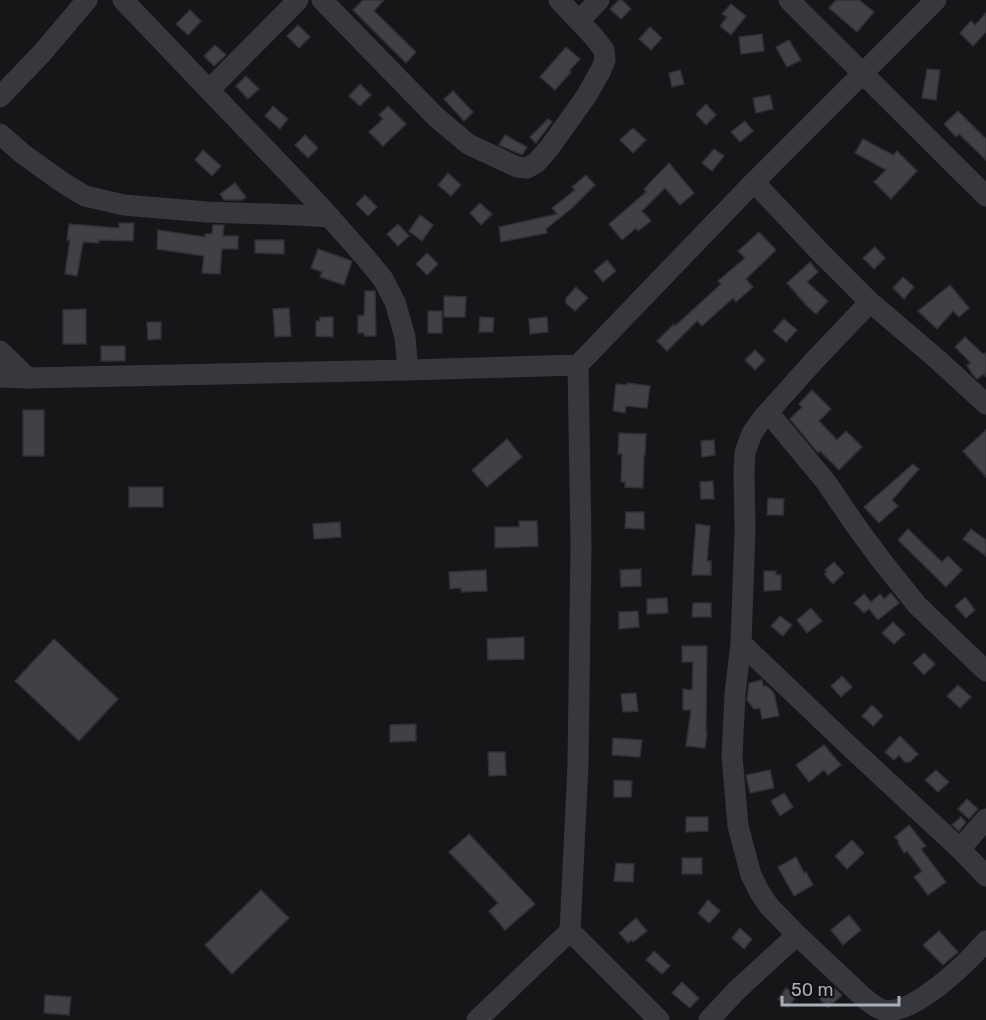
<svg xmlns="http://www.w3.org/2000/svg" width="986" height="1020" viewBox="0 0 986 1020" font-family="Rubik,sans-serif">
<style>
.building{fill:#404145;stroke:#303034;stroke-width:1.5}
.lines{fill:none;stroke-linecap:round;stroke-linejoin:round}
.minor{stroke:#37383d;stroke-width:21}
</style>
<rect width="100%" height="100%" fill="#161618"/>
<g class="building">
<polygon points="363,0 384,0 374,11 416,52 406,63 353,10"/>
<polygon points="619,0 622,0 631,9 621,19 610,9"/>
<polygon points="836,0 859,0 874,12 857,32 829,8"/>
<polygon points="731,4 746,16 731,35 720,26 727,17 722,14"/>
<polygon points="190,10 201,21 188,35 176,24"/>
<polygon points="986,13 986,32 973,46 960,33 971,21 975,25"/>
<polygon points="298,25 310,37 299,48 287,36"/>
<polygon points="650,27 662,38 651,50 639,39"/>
<polygon points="762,34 764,51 741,54 739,37"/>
<polygon points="789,40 801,60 787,67 776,47"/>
<polygon points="215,45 226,55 214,66 204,56"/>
<polygon points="566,47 580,59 569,71 571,72 555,90 540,77"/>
<polygon points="927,69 940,70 936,100 922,98"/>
<polygon points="680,70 684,84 672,87 669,73"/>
<polygon points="246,76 259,89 248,99 236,86"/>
<polygon points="360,84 371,95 360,106 349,96"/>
<polygon points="453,91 473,112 464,121 444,99"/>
<polygon points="770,95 773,109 756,113 753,98"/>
<polygon points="706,104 716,115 706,125 696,114"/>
<polygon points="273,106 288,119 280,129 265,116"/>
<polygon points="388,106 406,124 383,146 369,132 383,119 379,115"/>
<polygon points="958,111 986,139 986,160 959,134 956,137 944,124"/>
<polygon points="548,119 552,122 536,143 530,137"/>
<polygon points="745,121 753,131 740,142 731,132"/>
<polygon points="633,128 646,140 633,153 620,140"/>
<polygon points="305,135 318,148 308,158 295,145"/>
<polygon points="505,135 527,147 522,155 499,145"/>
<polygon points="863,139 893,155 897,151 917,171 891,199 874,182 886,170 855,153"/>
<polygon points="714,149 724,156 712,171 702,163"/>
<polygon points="203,150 221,166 212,176 195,160"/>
<polygon points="669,163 694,193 680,205 665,188 642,211 651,221 638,231 636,228 622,240 609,224 646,192 644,189"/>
<polygon points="448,173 461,185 451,196 438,185"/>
<polygon points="586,175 595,185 572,208 546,229 547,233 501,242 499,227 557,214 552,208 575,190 572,187"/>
<polygon points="235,183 246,197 242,200 224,200 220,194"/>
<polygon points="365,195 377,207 368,216 356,204"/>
<polygon points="480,203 492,214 481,225 470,213"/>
<polygon points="420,215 433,225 422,241 409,231"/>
<polygon points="119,223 134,223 133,241 99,240 99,243 83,242 77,276 65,274 70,240 67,240 69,224 119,228"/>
<polygon points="398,224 409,236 398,246 387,234"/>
<polygon points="213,225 224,225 223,236 238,236 238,249 222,249 220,274 202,273 204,256 157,249 158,230 205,237 205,234 212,234"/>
<polygon points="759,232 776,250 746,279 753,287 736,302 733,298 702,326 697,321 667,351 657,341 674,324 675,326 721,284 718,281 745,258 738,251"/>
<polygon points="255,240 284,240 284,254 255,253"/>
<polygon points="875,247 885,258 874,269 863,258"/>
<polygon points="318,249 352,261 344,285 320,277 322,272 311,268"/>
<polygon points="427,253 438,264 427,275 416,264"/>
<polygon points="607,260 616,271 603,282 594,271"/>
<polygon points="810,262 818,272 807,282 828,301 816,314 806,305 787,283"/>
<polygon points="903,277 914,287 904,299 893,288"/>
<polygon points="950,285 969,308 959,317 953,311 937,329 918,311"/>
<polygon points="576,287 588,298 575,311 566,303 566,298"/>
<polygon points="365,291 375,291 376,336 364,336 364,333 358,333 358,316 364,315"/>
<polygon points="444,296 466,297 465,317 444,317"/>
<polygon points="289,308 291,336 275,337 273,309"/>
<polygon points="86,309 86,344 63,344 63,310"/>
<rect x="428" y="311" width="14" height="22"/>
<polygon points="320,317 333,317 333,337 316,336 316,321 320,321"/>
<polygon points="480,317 494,318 493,332 479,332"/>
<polygon points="547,317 548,332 530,334 529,319"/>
<polygon points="784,319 797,330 786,342 773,331"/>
<polygon points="147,322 161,322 161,339 148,340"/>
<polygon points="965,337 983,354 986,353 986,377 984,374 977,379 973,375 967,365 971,363 955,347"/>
<rect x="101" y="346" width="24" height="15"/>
<polygon points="755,350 765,360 755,370 745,360"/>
<polygon points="627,383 650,386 647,408 626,406 625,413 613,411 616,384 627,385"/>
<polygon points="812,390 831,409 819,421 837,440 846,431 862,447 839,470 820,451 818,453 790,419 802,407 799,404"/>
<rect x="23" y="410" width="21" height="46"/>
<polygon points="986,430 986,477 963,451"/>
<polygon points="619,433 646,434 645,455 644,455 643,488 625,487 625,482 621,482 622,454 618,454"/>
<polygon points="507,439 522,457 487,487 472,470"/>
<polygon points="714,440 715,455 702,457 701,441"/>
<polygon points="913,464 919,469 892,500 898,506 879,523 864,507"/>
<polygon points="713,481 714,499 701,499 700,482"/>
<rect x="129" y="487" width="34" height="20"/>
<polygon points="768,498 784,499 783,515 767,515"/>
<polygon points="626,512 644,512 644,529 625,528"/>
<polygon points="519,521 537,521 538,546 495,548 495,527 519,527"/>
<polygon points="340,522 341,537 314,539 313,524"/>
<polygon points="696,524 710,526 707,561 711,561 711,575 692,575"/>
<polygon points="908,529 942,562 948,556 962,570 946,587 898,540"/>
<polygon points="971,529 986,540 986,556 963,539"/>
<polygon points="834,562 844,573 833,584 824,574 827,572 825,570"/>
<polygon points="641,569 641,586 621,587 620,570"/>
<polygon points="486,570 487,591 461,592 461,588 450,589 449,572"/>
<polygon points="764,571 776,571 776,575 781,575 781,590 764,591"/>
<polygon points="891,593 899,603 878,620 869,609 864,613 854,603 864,594 871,602 880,594 884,599"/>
<polygon points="965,597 975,610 966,618 955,606"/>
<polygon points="667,598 668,613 647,614 647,599"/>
<polygon points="693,603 711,603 711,617 692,617"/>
<polygon points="811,608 822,621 807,633 797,620"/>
<polygon points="638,611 639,627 619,629 619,612"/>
<polygon points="780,616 792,625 783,636 771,626"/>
<polygon points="893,622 905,634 894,644 882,633"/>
<polygon points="524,637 524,659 488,660 487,639"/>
<polygon points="54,639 118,699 79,741 15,681"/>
<polygon points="682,646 707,646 706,732 707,732 705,748 686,746 691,710 683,710 683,689 692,690 693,662 682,662"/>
<polygon points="924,653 935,664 924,675 913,663"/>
<polygon points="842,676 852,687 841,697 831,686"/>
<polygon points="762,680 763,686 767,686 774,693 779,716 762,719 760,708 754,709 747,700 749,683"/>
<polygon points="958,685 971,697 960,708 947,696"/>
<polygon points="636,693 638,711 623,712 621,694"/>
<polygon points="872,705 883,716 873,726 862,716"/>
<polygon points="416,724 416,741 390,742 390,725"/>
<polygon points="900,736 918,754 910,762 905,762 899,755 894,760 885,752"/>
<polygon points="613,738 642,740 640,757 612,755"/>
<polygon points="824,745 841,765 828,775 824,770 809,782 796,765"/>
<polygon points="488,752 505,752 506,775 489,776"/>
<polygon points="770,770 774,788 750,793 746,775"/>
<polygon points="936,770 949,782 938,792 925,780"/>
<polygon points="614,780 632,781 631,797 614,797"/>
<polygon points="784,793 793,807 780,816 771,801"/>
<polygon points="967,799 978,809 969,819 958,809"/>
<polygon points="686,817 708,817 708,831 686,832"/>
<polygon points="961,817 966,822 959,831 952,825"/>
<polygon points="909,825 926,846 921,849 946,882 928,895 914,877 922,871 907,851 904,853 898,843 899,842 895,837"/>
<polygon points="469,834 535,904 505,930 489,911 498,903 449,852"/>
<polygon points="852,840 864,853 847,869 835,856"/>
<polygon points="796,857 804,873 806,872 813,885 794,896 778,867"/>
<rect x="682" y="858" width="20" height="16"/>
<polygon points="616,863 634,864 633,882 614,881"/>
<polygon points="261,890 289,918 232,974 205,945"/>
<polygon points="708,900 720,911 709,923 698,913"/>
<polygon points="849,915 861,930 843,945 831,930"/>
<polygon points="636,918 647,931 633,942 631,940 628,943 619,933"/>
<polygon points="740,928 752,939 744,949 732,938"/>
<polygon points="939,931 958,952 943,965 923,945"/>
<polygon points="654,951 670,966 662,974 646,960"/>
<polygon points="682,982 699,998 690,1008 672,993"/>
<polygon points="832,986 842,995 828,1008 819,998"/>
<polygon points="786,988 797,996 788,1007 778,999"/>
<polygon points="45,995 71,997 69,1015 44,1013"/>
</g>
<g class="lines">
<g class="minor">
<polyline points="123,0 318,204 365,257 383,279 395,302 405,337 408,370"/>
<polyline points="322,0 436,117 468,144 517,167 527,168 536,163 550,147 587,95 601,70 605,60 604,50 594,37 559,0"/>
<polyline points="789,0 986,196"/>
<polyline points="579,21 599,0"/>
<polyline points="209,90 298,0"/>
<polyline points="0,97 42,53 87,0"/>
<polyline points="0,134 23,154 62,182 85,196 124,205 207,212 297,215 330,217"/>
<polyline points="754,182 819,251 870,302 937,359 986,404"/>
<path d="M870,302L813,362L762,419L752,433L748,444L745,453L744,472L745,530L741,643L735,694L732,756L738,826L751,875L760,893L769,906L797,935L863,997C869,1002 876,1008 883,1010C912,1017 968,962 986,941"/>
<polyline points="0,351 28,378"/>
<polyline points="0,377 28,378 408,370 578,365 754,182 936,0"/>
<polyline points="768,412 826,482 856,526 881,560 917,605 986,671"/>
<polyline points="741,643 848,745 960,849 986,876"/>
<polyline points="960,849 986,819"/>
<polyline points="570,931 659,1020"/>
<polyline points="477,1020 570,931 578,765 581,544 578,365"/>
<polyline points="709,1020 737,990 797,935"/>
</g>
</g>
<path d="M782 996v9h117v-9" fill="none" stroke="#a8adb8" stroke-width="3"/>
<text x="791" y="996" font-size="18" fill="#a8adb8" stroke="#111113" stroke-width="4.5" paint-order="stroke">50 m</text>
</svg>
